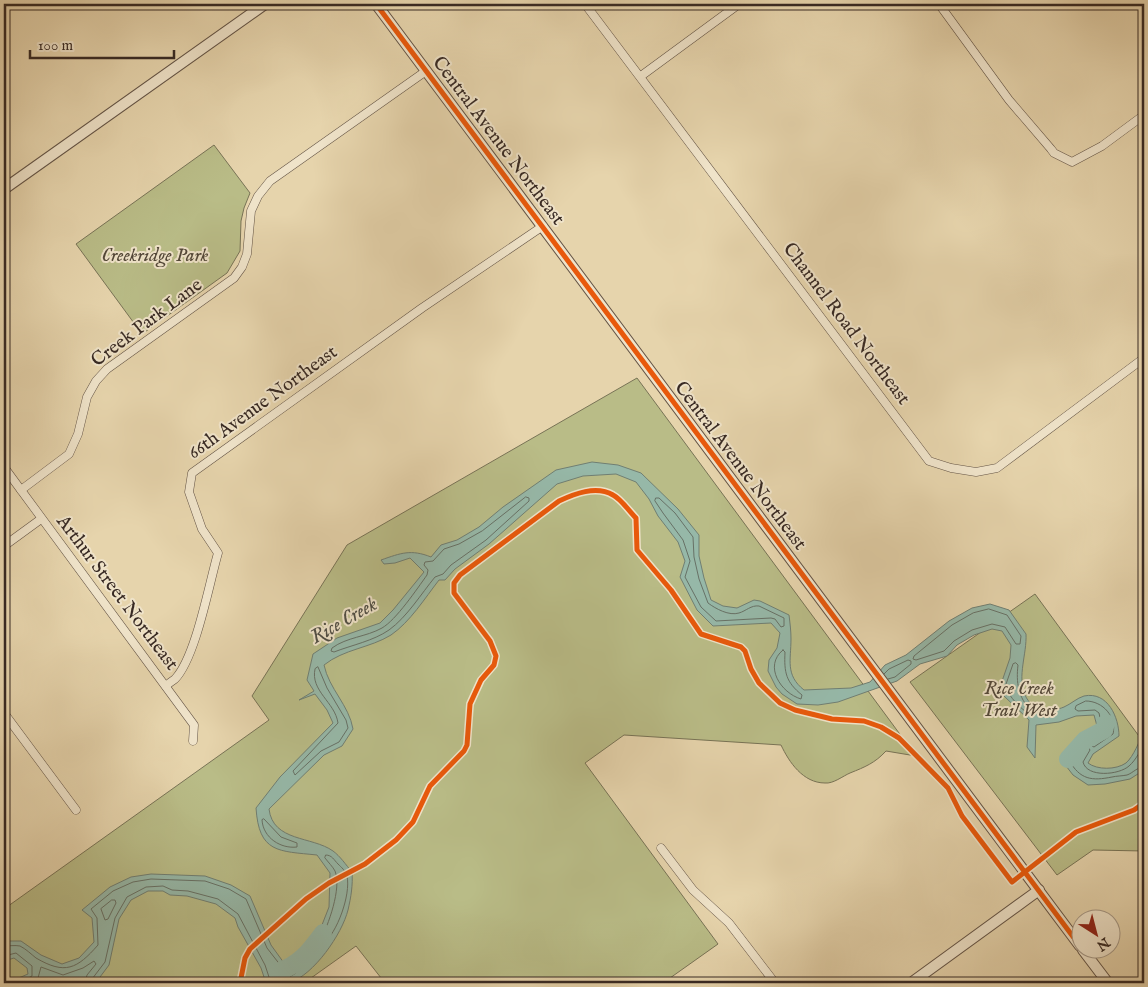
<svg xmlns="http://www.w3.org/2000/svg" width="1148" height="987" viewBox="0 0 1148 987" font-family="'IM FELL English',serif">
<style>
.green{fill:#b9bc87;stroke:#787356}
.water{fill:#96b8a8;stroke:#707f73}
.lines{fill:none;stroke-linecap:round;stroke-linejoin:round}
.shore{stroke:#677166;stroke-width:1}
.river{stroke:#96b8a8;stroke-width:18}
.minor-casing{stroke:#645446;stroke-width:9}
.tertiary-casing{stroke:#645446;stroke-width:12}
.trunk-casing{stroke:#382a24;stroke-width:14}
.minor{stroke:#efe3c9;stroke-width:8}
.tertiary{stroke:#efe3c9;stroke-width:10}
.trunk{stroke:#e3ba76;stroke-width:12}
.cycleway-casing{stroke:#efe3c9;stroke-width:8}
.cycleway{stroke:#e8590c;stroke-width:5}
.labels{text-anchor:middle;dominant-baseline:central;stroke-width:4;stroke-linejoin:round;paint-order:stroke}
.street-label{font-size:19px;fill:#382a24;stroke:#efe3c9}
.park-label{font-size:19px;font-style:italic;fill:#524738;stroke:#efe3c9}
.water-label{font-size:20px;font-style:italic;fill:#504e45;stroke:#efe3c9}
</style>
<rect width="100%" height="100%" fill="#e6d4ac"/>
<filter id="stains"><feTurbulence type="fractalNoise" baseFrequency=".004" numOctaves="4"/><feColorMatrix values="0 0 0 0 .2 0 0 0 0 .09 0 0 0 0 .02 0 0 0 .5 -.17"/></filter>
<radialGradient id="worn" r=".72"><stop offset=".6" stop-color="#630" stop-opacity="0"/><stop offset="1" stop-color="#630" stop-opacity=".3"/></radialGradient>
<g class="green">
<polygon points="214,145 250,193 244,208 241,221 240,251 227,273 142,334 76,244"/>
<path d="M637,378L916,756L886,751C875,763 865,767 850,773C843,776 833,784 825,783C803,783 789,762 781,745L624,735L585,763L718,944L663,983H385L356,946L304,983H4V909L269,720L252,696L347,545Z"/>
<polygon points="1035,594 1144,743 1144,851 1093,850 1057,875 910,682"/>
</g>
<path class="water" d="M592,462L618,465L641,473L678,509L699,535V556L704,578L711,600L723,606L737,608L754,600L760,601L789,615C790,623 791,631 791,639C791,660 785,675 804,690L851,688L870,682L885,665L906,655L949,621L972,608L990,604L1009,610L1026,634C1027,654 1017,676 1025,695C1032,711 1050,713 1064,707C1071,704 1077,698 1084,696C1108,691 1119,718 1119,736L1093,754L1088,763C1097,770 1116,770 1126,763C1134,756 1139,741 1144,732V770L1130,779L1105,784L1088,785L1073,775L1063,762C1067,741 1077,749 1087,741C1091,737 1094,730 1097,726L1094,715L1076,716L1059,722L1036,725L1035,758L1027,747L1029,720L1004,696L1000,687L1010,658L1011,645L1002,631L992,629L974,635L957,645L947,656L920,664L897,681L838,702L818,705L797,704L782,694L776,687L768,671L769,660L777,648L780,633L771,623L713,626L697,610L680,577L685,561L678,542L658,516L649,499L636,482L616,474L583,476L557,484L489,544L455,569L445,580H439C425,598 410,622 391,635C370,648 344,649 324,665C329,689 349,705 353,729L342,746L324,755L269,809C273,842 312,836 333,851C340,856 346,865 352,872C353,885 351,897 348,910C342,934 314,975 289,983C282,985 273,983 266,983L261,968L238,927L235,918L216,904L187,896L170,895L163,891H148L131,900L119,919L109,965L97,981L93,983H7L28,974L27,968L14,958L4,961V941H21L41,955L62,964L79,958L94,942L92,918L82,910L110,887L131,877L151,874L205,876L231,885L250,896L271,945L284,963L296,964L309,951L320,930L329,907L330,873L317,855C278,851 259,853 256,808L280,777L333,723L327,710L315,694L299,700L314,691L307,680L313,654L337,638L380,623L393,610L424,572L410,558L395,563L384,564L381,560C401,553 411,549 431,557L441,545L457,540L479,527L503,507L556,470Z"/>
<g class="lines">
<g class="shore">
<path d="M526,497L529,498V501L486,540L451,565L443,574L435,577C421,594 407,617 389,630C373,641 352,645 334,652L331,651L332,648C347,637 366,637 382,628C396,620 417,589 427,575L428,570L424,565L425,562L433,561L444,549L459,544L482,531Z"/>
<path d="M656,498H659L675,513L693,537L694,557L699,579L708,603C716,609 729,616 739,613C746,611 751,605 759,606L784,618V626L781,627L775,619L771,618L716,621L701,607L685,577L690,561L683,540L663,513L655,501Z"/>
<polygon points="989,609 1007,615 1021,636 1020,644 1016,644 1005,627 992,624 972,630 954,641 944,651 916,660 913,659 914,656 952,625 973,613"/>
<path d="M783,650L785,652C784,673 786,682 802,695L801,699C781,693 763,666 783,650Z"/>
<path d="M1016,663L1018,665C1016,682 1018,698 1031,710L1030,714C1020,709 1010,697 1005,687L1013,664Z"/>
<path d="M318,667L327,688L346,720L348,728L339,742L321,751L295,775L293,771L338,723C335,702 310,691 315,669Z"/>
<polyline points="884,674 889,669 908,660 911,661 911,664 895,677 888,679"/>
<path d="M1086,701C1103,701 1117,717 1113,734L1094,747L1092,746V743L1102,727L1099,713L1095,710L1078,711L1075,709L1076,706Z"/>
<path d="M1144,742C1141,750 1136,760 1129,766C1119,775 1087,778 1083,762L1090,750L1088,747C1080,748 1071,751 1069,760C1080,780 1092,781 1112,777C1116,776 1122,776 1127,775C1133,773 1137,767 1144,767"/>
<path d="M264,819L281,837L297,843V847C281,849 263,838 262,820Z"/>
<path d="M326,855C332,855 334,860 338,864C341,867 346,871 347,876C351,895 337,933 323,944L320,941C328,926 342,888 335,871C333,867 328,862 325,858Z"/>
<polygon points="112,900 115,900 116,903 108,919 105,920 101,909"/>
<path d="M4,946C9,946 15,945 20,946C26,949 31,954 36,958C65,975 77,969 98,945L97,918L91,909L113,891L133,882L151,879L205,881L229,889L246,899L267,948L281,966L296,970V973L288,978L287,983"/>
<polyline points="4,956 16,953 32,966 32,976 19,983"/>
<polyline points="34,983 38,978 41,967 63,975 83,968 94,961 96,964 87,975 85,983"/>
<polyline points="91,983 92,979 105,962 115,918 127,897 146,887 163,886 172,890 188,891 218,899 238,914 265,965 271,983"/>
</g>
<g class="river">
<polyline points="1068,759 1085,740 1104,730 1106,723"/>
<path d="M278,972C300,964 309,952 323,933"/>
</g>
<g class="minor-casing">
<g id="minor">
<polyline points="585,4 929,461 951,468 976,472 997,468 1144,358"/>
<polyline points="939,4 1009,100 1051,149 1054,153 1072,162 1102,146 1144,115"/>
<polyline points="641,76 739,4"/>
<polyline points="4,467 194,725 193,741"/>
<polyline points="21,490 69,454 78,434 87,397 96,381 107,369 234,278 242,267 247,254 251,211 258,196 270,181 426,71"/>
<polyline points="4,546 41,519"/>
<path d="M166,686C169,683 172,681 175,679C196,657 209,584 218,553L202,529L189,492L192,473L422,308L543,226"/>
<polyline points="4,713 76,810"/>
<polyline points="661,848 693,890 729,923 775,983"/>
</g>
</g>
<g class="tertiary-casing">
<g id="tertiary">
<polyline points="376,4 1080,946"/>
<polyline points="4,189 265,4"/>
<polyline points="1083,950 1108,983"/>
<polyline points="911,983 1039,890"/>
</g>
</g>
<g class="trunk-casing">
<polyline id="trunk" points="1143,4 1144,5"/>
</g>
<use href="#minor" class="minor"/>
<use href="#tertiary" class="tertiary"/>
<use href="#trunk" class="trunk"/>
<g class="cycleway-casing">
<g id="cycleway">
<polyline points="376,4 1080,946"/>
<path d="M240,983L245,958L250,949L306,899L329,883L365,864L396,840L413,822L430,786L464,751L467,745L470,704L481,680L494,665L496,656L490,641L454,593V583L460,575L559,501C574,494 596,485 613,495C621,499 629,511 636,518L637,550L671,590L701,634L741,647L745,651L751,669L759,683L780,703L795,710L832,719L864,721L881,727L899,738L948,788L962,816L1012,882L1076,832L1134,810L1144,803"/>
</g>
</g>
<use href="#cycleway" class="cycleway"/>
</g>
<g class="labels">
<g class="street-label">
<text transform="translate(498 141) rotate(53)">Central Avenue Northeast</text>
<text transform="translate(147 323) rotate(-37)">Creek Park Lane</text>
<text transform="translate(846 324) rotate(53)">Channel Road Northeast</text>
<text transform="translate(263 403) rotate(-36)">66th Avenue Northeast</text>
<text transform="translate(740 466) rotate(53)">Central Avenue Northeast</text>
<text transform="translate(117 593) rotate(53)">Arthur Street Northeast</text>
</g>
<g class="park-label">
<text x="155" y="256">Creekridge Park</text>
<text x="1019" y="689">Rice Creek<tspan x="1019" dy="22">Trail West</tspan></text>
</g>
<g class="water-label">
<text transform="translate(344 621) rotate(-30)">Rice Creek</text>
</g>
</g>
<rect width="1148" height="987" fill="none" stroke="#e6d4ac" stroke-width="20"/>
<rect x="5" y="5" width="1138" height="977" fill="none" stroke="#382a24" stroke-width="2.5"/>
<rect x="10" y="10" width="1128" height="967" fill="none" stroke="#382a24"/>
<g transform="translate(1096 934) rotate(144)"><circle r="24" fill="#efe3c9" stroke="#a69987"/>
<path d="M0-4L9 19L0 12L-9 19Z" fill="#8f2418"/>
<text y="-8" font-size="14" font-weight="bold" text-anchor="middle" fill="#382a24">N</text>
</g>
<path d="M30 50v8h144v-8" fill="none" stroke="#382a24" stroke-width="2.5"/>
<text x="38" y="50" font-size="15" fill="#382a24" stroke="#efe3c9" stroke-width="4" paint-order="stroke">100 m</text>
<rect width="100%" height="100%" filter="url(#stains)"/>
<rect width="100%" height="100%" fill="url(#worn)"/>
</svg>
